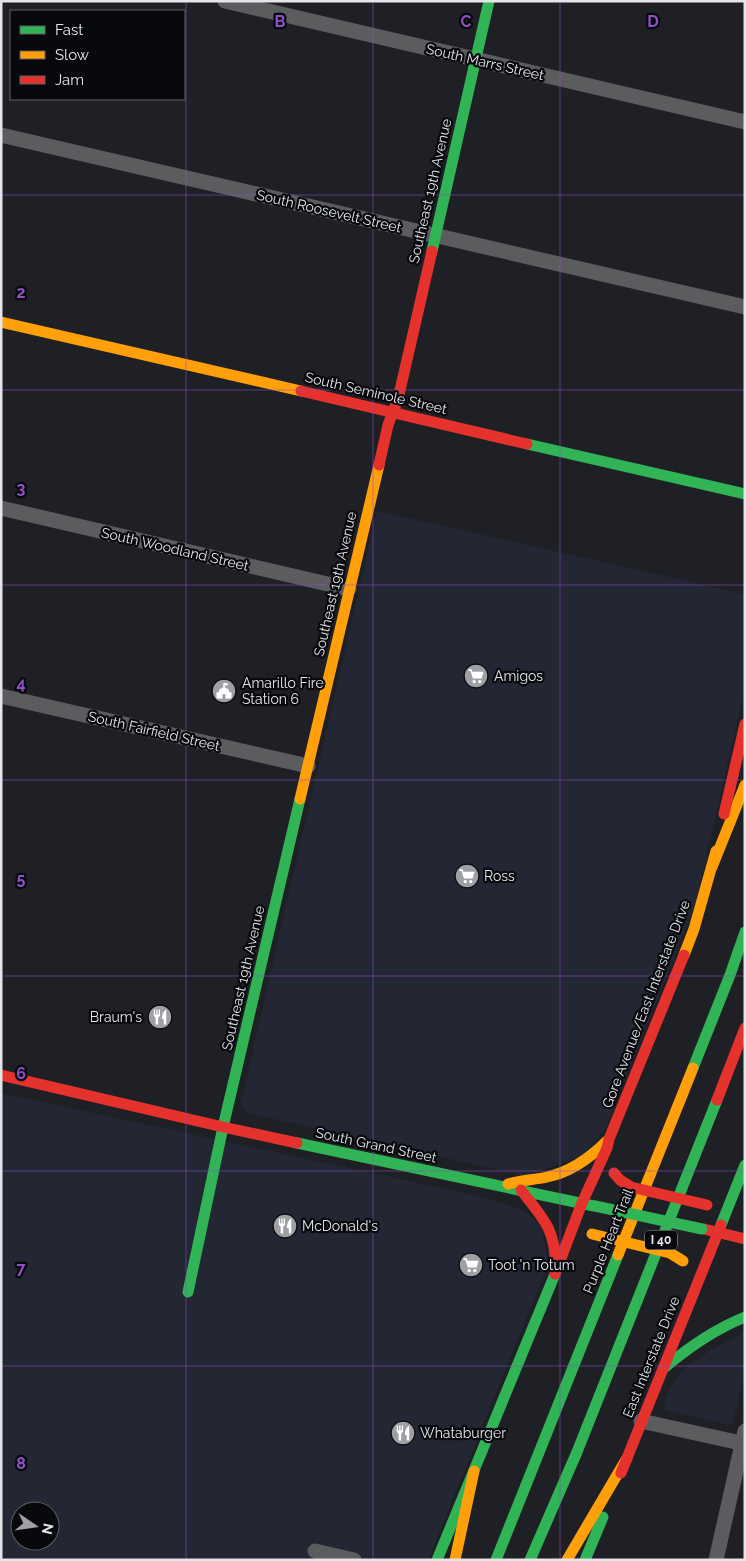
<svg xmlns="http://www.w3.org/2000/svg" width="746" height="1561" viewBox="0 0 746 1561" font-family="Raleway,sans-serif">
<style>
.built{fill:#232633;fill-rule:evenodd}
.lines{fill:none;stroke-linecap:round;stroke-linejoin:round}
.street{stroke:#5b5c5e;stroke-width:15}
.fast{stroke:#30b455;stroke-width:11}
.slow{stroke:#ff9f0a;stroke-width:11}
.jam{stroke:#e5322d;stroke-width:11}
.fast-bridge{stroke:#30b455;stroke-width:11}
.slow-bridge{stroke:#ff9f0a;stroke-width:11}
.jam-bridge{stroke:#e5322d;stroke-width:11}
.grid{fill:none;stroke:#9051c8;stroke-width:1;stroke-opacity:0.55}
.labels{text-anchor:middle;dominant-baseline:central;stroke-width:4.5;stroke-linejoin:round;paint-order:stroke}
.shield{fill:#08090d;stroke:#a1a3a8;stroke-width:1}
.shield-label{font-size:12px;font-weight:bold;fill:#e3e5ea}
.street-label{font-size:14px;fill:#e3e5ea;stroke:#08090d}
.poi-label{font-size:14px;fill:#e3e5ea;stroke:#08090d;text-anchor:start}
.grid-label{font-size:16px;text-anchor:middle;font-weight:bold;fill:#9051c8;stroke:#08090d;stroke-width:4.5;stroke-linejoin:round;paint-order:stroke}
</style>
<rect width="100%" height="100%" fill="#1f2025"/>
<g class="built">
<polygon points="377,511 745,594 745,687 695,906 605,1130 583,1156 524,1176 247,1113 242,1107 241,1102"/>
<path d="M1,1093L456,1191L500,1202L526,1212L541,1227L549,1263L428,1560H1ZM20,1511H50V1541H20Z"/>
<polygon points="745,1332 745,1371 733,1422 730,1425 665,1410 664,1404 671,1386 687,1366 712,1349"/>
</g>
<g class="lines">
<g class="street">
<polyline points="225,1 745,122"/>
<polyline points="1,135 745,307"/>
<polyline points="1,508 349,589"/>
<polyline points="1,696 308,766"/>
<polyline points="641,1421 745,1444"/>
<polyline points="315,1551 354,1560"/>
<polyline points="716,1560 745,1431"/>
</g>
<g class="fast">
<polyline points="432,251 489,1"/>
<polyline points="527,444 745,494"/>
<polyline points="693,1068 730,975 745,932"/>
<polyline points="297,1143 594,1206"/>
<polyline points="721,1225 745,1165"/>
<polyline points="188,1292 223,1127 300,799"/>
<path d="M664,1368C689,1347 715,1329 745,1317"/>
<polyline points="437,1560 555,1274"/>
<polyline points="496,1560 618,1255"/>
<polyline points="530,1560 577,1452 717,1100"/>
<polyline points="585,1560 603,1517"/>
</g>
<g class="slow">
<polyline points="1,322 301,391"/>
<polyline points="300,799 379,465"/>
<polyline points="712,867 745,785"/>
<polyline points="684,955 694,929 716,851"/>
<path d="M508,1184C521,1180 534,1180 547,1177C571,1172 590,1158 607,1141"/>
<polyline points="618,1255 693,1068"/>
<polyline points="455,1560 474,1471"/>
<polyline points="567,1560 627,1458"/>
</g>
<g class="jam">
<polyline points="301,391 527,444"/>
<polyline points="379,465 388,425 398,399 432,251"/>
<polyline points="724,814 745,724"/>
<polyline points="1,1075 223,1127 297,1143"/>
<polyline points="717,1100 745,1028"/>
<path d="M521,1190C541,1216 556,1229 555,1264"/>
<polyline points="704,1229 745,1239"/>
<polyline points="555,1274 582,1203 607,1148 609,1139 684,955"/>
<polyline points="621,1473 721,1225"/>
</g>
<polyline class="fast-bridge" points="595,1206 702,1229"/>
<polyline class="slow-bridge" points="592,1234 670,1253 683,1261"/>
<polyline class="jam-bridge" points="614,1173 620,1180 631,1187 707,1205"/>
</g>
<path class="grid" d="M186,1V1560M373,1V1560M560,1V1560M1,195H745M1,390H745M1,585H745M1,780H745M1,976H745M1,1171H745M1,1366H745"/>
<defs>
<g id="supermarket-disc" transform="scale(1.25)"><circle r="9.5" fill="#9ea0a5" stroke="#08090d"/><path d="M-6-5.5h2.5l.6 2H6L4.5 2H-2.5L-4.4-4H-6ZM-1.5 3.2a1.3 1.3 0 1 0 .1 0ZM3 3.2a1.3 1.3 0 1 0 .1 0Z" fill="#fff"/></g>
<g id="civic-disc" transform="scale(1.25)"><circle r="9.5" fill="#9ea0a5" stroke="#08090d"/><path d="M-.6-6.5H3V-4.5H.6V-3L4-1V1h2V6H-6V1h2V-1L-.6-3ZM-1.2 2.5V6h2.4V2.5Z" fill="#fff"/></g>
<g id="restaurant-disc" transform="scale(1.25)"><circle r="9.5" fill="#9ea0a5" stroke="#08090d"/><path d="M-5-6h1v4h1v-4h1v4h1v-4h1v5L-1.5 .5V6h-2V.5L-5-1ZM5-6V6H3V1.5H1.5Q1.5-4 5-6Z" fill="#fff"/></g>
</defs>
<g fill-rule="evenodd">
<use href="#supermarket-disc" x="476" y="676"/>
<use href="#civic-disc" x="224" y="691"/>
<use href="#supermarket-disc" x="467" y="876"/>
<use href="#restaurant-disc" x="160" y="1017"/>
<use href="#restaurant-disc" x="285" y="1226"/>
<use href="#supermarket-disc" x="471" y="1265"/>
<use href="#restaurant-disc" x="403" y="1433"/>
</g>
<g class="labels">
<rect class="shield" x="645" y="1230.5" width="32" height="19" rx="4"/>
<g class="shield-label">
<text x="661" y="1240">I 40</text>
</g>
<g class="street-label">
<text transform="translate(485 62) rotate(13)">South Marrs Street</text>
<text transform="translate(430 191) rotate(-77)">Southeast 19th Avenue</text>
<text transform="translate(329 211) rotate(13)">South Roosevelt Street</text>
<text transform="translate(376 393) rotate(13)">South Seminole Street</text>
<text transform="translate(175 549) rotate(13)">South Woodland Street</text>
<text transform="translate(335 584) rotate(-77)">Southeast 19th Avenue</text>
<text transform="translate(154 731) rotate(13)">South Fairfield Street</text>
<text transform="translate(243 978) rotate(-77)">Southeast 19th Avenue</text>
<text transform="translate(646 1004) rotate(-69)">Gore Avenue/East Interstate Drive</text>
<text transform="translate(376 1145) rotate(12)">South Grand Street</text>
<text transform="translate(608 1241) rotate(-68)">Purple Heart Trail</text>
<text transform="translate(651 1357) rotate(-68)">East Interstate Drive</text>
</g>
<g class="poi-label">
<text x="494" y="676">Amigos</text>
<text x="242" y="683">Amarillo Fire<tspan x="242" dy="16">Station 6</tspan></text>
<text x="484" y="876">Ross</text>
<text x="142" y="1017" text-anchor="end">Braum's</text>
<text x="302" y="1226">McDonald's</text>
<text x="488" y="1265">Toot 'n Totum</text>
<text x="420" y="1433">Whataburger</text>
</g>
</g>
<g class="grid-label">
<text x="280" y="27">B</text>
<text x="466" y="27">C</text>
<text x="653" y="27">D</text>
<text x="21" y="298">2</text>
<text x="21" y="494">3</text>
<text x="21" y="689">4</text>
<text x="21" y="884">5</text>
<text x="21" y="1079">6</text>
<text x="21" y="1274">7</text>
<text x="21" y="1469">8</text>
</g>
<rect width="746" height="1561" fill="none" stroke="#e3e5ea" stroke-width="5"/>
<rect x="10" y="10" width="175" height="90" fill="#08090d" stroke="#606165"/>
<rect x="20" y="26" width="25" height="8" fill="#30b455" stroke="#606165"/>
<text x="55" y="35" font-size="15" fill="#e3e5ea">Fast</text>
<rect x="20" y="51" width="25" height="8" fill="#ff9f0a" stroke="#606165"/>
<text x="55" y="60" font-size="15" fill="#e3e5ea">Slow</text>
<rect x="20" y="76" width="25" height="8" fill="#e5322d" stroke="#606165"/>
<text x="55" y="85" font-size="15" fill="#e3e5ea">Jam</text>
<g transform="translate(35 1526) rotate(103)"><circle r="24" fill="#08090d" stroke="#606165"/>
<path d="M0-4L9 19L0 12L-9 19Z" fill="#9ea0a5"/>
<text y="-8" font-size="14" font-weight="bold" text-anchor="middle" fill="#e3e5ea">N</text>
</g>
</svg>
